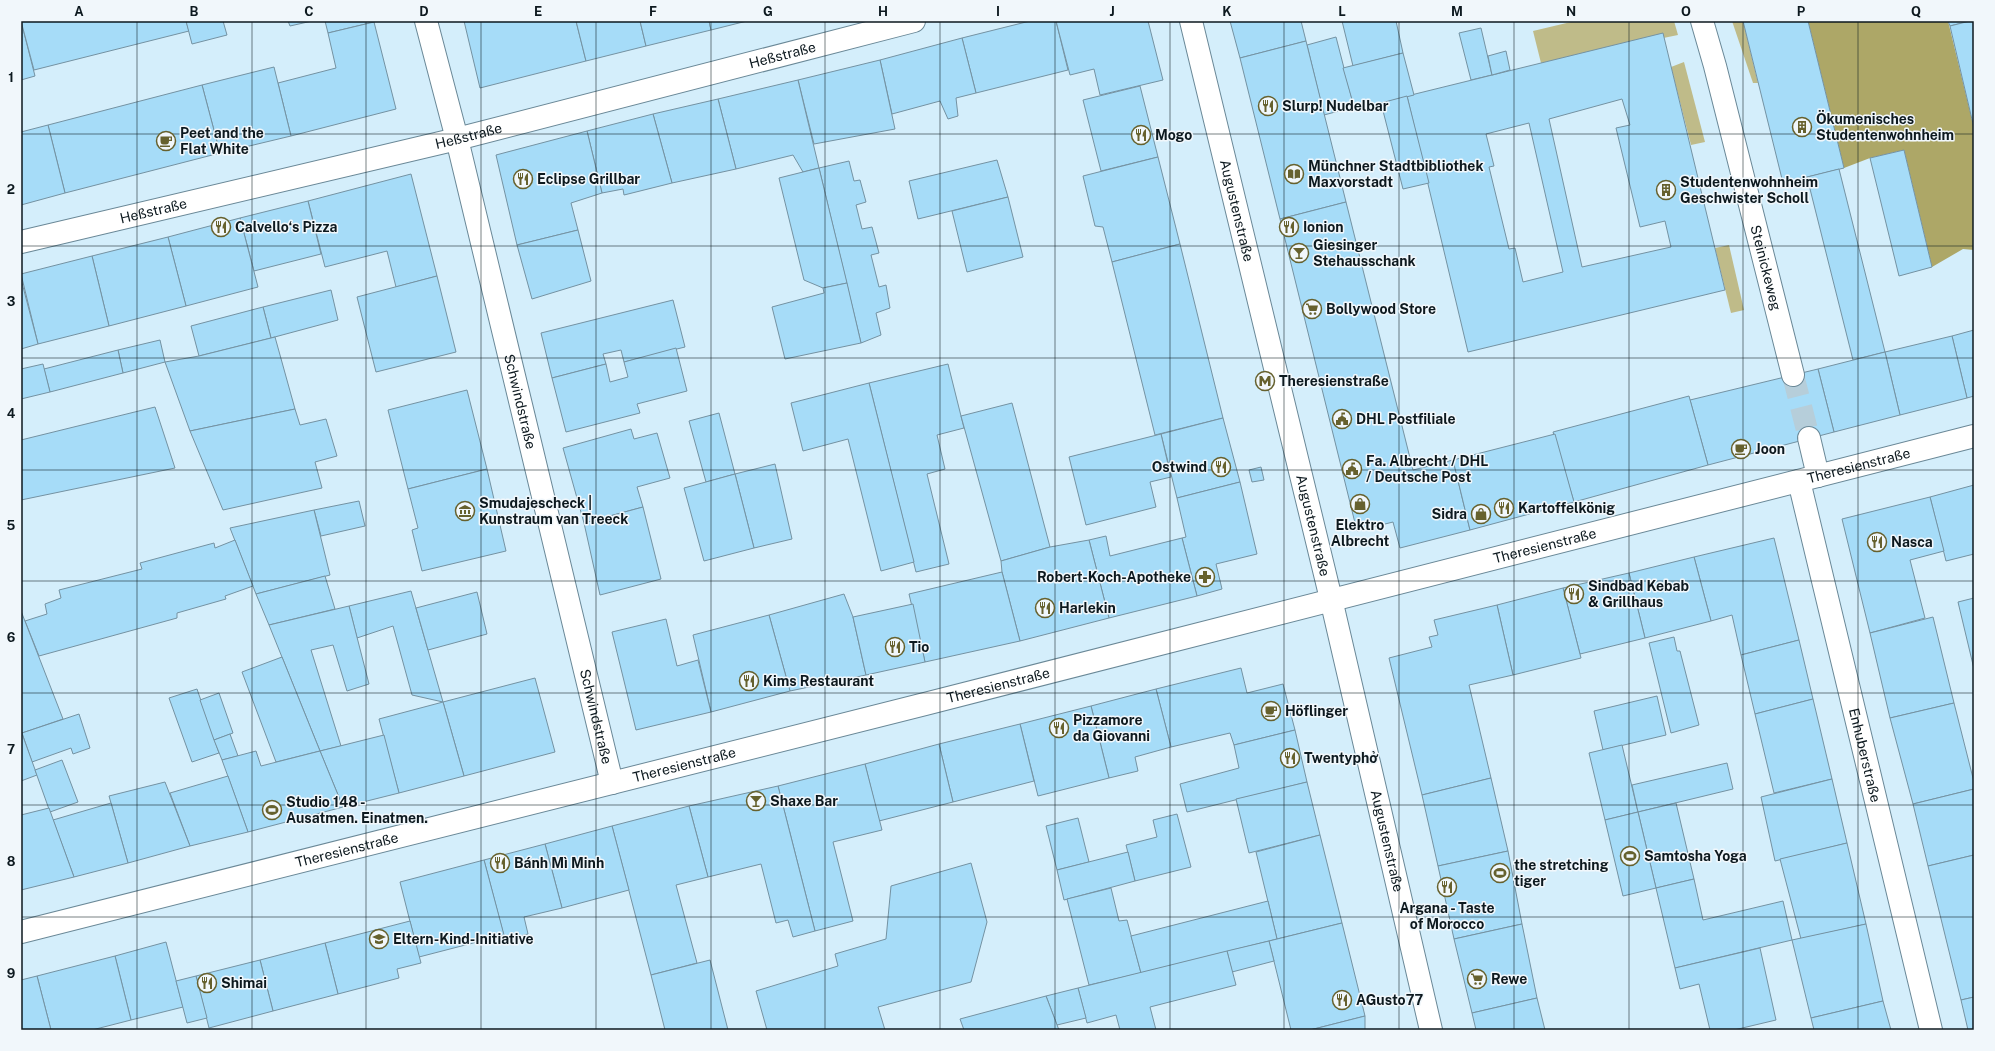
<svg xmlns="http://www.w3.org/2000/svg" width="1995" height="1051" viewBox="0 0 1995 1051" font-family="'Public Sans',sans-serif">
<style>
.green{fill:#bfbb89}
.forest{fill:#ada767}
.building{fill:#a6dcf8;stroke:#7492a2;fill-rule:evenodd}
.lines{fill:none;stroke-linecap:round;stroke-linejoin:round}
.minor-tunnel{stroke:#b6ceda;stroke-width:22;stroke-dasharray:22 11;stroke-linecap:butt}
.minor-casing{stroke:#6a8897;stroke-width:24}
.major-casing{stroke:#6a8897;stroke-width:24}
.minor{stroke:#fff;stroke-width:22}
.major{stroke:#fff;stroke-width:22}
.grid{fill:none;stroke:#0d191f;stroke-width:1;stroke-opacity:0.55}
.labels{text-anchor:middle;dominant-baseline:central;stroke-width:3;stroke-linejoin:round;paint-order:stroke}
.street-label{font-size:14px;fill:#0d191f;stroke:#f1f7fb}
.poi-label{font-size:14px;font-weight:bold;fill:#0d191f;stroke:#f1f7fb;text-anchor:start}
.neatline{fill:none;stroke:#0d191f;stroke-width:1.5}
.grid-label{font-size:13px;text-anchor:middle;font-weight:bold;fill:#0d191f}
</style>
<rect width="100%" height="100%" fill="#d4eefb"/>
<g class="green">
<polygon points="1575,21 1674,21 1678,35 1541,63 1533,31"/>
<polygon points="1732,21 1743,21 1758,83 1753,83"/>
<polygon points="1684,62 1705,142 1691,145 1671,67"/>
<polygon points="1729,245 1744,310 1731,313 1715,248"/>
</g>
<polygon class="forest" points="1808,21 1948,21 1974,128 1974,250 1963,249 1932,267 1904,150 1870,158 1844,168"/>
<g class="building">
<polygon points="21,21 35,76 21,80"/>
<polygon points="21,21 186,21 189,31 34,70"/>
<polygon points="186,21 223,21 227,35 192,44"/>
<polygon points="288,21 312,21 290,26"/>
<polygon points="325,21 374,21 374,22 328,33"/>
<polygon points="464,21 576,21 586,61 480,88"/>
<polygon points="576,21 640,21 646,46 586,61"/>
<polygon points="640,21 709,21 711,30 646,46"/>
<polygon points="709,21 747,21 711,30"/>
<polygon points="1030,21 1056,21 1068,70 976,93 962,38"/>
<polygon points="1056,21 1148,21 1163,80 1100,95 1094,69 1070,75"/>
<polygon points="1230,21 1301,21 1306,41 1240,58"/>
<polygon points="1342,21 1396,21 1403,53 1353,66"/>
<polygon points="1743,21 1808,21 1844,168 1783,183"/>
<polygon points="1948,21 1970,21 1950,26"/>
<polygon points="1970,21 1974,21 1974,128 1950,26"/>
<polygon points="374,22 396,109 291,136 278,83 336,68 328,33"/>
<polygon points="1481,28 1492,75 1471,80 1459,33"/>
<path d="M1663,33L1725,290L1468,352L1407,96ZM1622,99L1630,125L1616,128L1640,227L1665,221L1671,247L1582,267L1549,119ZM1529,123L1563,272L1523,282L1515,248L1509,249L1489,167L1494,166L1486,134Z"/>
<polygon points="1336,37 1354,107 1324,115 1307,45"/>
<polygon points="962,38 976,93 956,98 958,116 948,119 940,101 892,114 880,60"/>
<polygon points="1306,41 1346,202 1280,219 1240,58"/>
<polygon points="1506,51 1510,70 1492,75 1488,56"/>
<polygon points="1403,53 1414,95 1355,110 1343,68"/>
<polygon points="880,60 895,129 814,144 798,80"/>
<polygon points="274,67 291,136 220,153 202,85"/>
<polygon points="798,80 819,168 803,172 793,155 736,169 718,99"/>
<polygon points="202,85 220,153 65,193 48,125"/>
<polygon points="1140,86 1158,157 1101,171 1083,100"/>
<polygon points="1407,96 1429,183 1403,189 1381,103"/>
<polygon points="718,99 736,169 672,183 653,114"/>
<polygon points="653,114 672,183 624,195 623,189 602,193 587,131"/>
<polygon points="48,125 65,193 21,205 21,132"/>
<polygon points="587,131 602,193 571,203 578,230 517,245 496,155"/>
<polygon points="1904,150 1932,267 1899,276 1870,158"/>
<polygon points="1158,157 1180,244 1112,262 1103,227 1095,226 1083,176"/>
<polygon points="997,160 1008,197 918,219 909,181"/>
<polygon points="849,161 854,181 860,180 866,202 856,205 862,229 872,227 879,253 871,255 879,287 886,285 890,308 876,313 881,335 861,343 819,168"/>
<polygon points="819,168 847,283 823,288 804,280 779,178"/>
<polygon points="1839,169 1885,352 1853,360 1807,177"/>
<polygon points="411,174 437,276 396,287 387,251 325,267 308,201"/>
<polygon points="1008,197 1023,257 967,272 952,211"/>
<polygon points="308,201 321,254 254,271 240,218"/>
<polygon points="1346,202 1413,470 1453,460 1470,530 1400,548 1393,522 1357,531 1280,219"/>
<polygon points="240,218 258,287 186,306 168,237"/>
<polygon points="578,230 591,281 532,299 517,245"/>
<polygon points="168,237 186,306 109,326 92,256"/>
<polygon points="1180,244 1223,418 1155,435 1112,262"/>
<polygon points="92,256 109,326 38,344 21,274"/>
<polygon points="437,276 456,352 376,372 357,297"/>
<polygon points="21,279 38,344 21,349"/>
<polygon points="847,283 861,343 785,359 772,307 824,293 823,288"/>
<polygon points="331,290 338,320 271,338 263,307"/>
<polygon points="673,300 685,347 624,362 621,350 603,354 606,364 552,378 541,333"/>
<polygon points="263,307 271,338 199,356 191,326"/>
<polygon points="1974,330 1974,396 1967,398 1952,336"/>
<polygon points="1952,336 1967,398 1900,415 1885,352"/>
<polygon points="275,337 295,409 190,431 165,362 199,356"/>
<polygon points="160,340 165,362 123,373 118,350"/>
<polygon points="676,348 687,391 637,404 640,413 566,432 552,378 606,364 610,382 628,377 624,362"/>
<polygon points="118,350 123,373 50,392 44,369"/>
<polygon points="1885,352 1900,415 1834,432 1818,369"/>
<polygon points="43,364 50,392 21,399 21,369"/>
<polygon points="948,364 964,428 937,435 945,469 927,474 949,564 916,572 869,383"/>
<polygon points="1818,369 1834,432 1708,465 1690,400"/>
<polygon points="869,383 914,562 881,571 848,439 803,451 791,403"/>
<polygon points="467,390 487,469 408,489 388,410"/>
<polygon points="1689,396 1708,465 1574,502 1553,432"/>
<polygon points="1012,403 1050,547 1001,561 961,416"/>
<polygon points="155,407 175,468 21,500 21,440"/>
<polygon points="295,409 300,425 326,419 337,456 315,462 322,488 223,510 190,431"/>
<polygon points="719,413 735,474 706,482 689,421"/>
<polygon points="1223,418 1240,482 1177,498 1161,434"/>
<polygon points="631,429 634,439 657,433 670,478 637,487 643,507 584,523 563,448"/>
<polygon points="1161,434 1171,477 1150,482 1156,507 1086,525 1069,457"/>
<polygon points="1555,434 1574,502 1470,530 1453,460"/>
<polygon points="775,464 792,539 754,548 735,474"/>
<polygon points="1261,467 1264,480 1252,482 1249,470"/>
<polygon points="487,469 506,551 422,571 412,530 418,528 408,489"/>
<polygon points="735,474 754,548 704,561 684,488"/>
<polygon points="1240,482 1257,554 1216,564 1222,589 1197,596 1182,538 1186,537 1177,498"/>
<polygon points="1974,485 1974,554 1946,561 1930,497"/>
<polygon points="1930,497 1944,551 1910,560 1925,618 1870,633 1842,519"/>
<polygon points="359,501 365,526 321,536 314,510"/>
<polygon points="643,507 661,579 600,595 584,523"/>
<polygon points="314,510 330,575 256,594 230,528"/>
<polygon points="1106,536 1110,556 1182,538 1197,596 1109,618 1089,540"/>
<polygon points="1774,538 1799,640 1741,655 1732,615 1711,621 1694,557"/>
<polygon points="235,540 253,586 225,596 226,599 177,613 177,618 39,656 25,621 47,614 45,604 61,598 59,590 142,569 140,563 214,543 215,548"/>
<polygon points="1089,540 1109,618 1020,641 1002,572 1001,561 1050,547"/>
<polygon points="1694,557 1711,621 1645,638 1629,573"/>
<polygon points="1002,572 1020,641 925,662 909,594"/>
<polygon points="1629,573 1645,638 1580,654 1563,588"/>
<polygon points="325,576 335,609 269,625 256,594"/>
<polygon points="1563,588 1581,658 1513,675 1497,605"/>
<polygon points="411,591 428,650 443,702 412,695 393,626 357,638 349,606"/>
<polygon points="477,592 487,634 428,650 416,608"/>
<polygon points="844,594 853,617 866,675 790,691 769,615"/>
<polygon points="1974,598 1974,669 1958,602"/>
<polygon points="913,604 925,662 866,675 853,617"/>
<polygon points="1497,605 1513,675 1469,685 1491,778 1422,795 1389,658 1432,647 1429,637 1438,635 1434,620"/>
<polygon points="349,606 369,684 347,691 333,645 311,650 341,746 320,751 269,625"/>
<polygon points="21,611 63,719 22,733 21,731"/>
<polygon points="769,615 790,691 711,712 693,635"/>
<polygon points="1933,617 1954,703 1890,718 1870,633"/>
<polygon points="666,619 677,666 698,660 711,712 636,730 612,632"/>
<polygon points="1674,637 1677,651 1680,651 1699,725 1671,733 1649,643"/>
<polygon points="1799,640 1813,699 1755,714 1741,655"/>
<polygon points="282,657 320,751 276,762 242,672"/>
<polygon points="1241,668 1247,693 1283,684 1295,730 1234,745 1230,733 1171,747 1156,689"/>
<polygon points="535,678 555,752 464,776 443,702"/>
<polygon points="197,689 219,753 192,762 169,698"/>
<polygon points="1156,689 1171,747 1135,757 1138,771 1109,778 1091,706"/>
<polygon points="219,693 233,733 214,740 200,700"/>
<polygon points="1657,696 1666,735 1603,750 1594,711"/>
<polygon points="1813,699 1832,779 1774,793 1755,714"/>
<polygon points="443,702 464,776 399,793 379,719"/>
<polygon points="1954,703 1974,782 1974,789 1913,804 1890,718"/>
<polygon points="1091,706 1109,778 1038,796 1020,724"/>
<polygon points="79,714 90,748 73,754 71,748 32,762 22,733"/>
<polygon points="1020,724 1034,781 953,802 939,744"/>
<polygon points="1295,730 1307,782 1187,812 1180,784 1239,768 1234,745"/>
<polygon points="21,731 37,775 21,781"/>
<polygon points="230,734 238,756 222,760 214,740"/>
<polygon points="384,735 399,793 343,807 320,751"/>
<polygon points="939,744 953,802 879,821 865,764"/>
<polygon points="1622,745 1638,812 1605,820 1589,753"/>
<polygon points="256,751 261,766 320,751 343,807 248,832 222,760"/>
<polygon points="62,760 78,802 50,812 35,770"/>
<polygon points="1727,763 1733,789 1638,812 1632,785"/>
<polygon points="865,764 882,830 833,842 853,921 815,931 778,786"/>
<polygon points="228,776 248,832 190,846 170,793"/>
<polygon points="1491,778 1508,851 1438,866 1422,795"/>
<polygon points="1832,779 1847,843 1775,861 1761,797"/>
<polygon points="165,782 190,846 128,863 109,796"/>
<polygon points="1307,782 1320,835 1249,853 1236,799"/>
<polygon points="778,786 815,931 793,937 788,920 776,923 761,864 708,877 689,806"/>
<polygon points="1974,789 1974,855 1928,866 1913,804"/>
<polygon points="111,803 128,863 74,877 53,820"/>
<polygon points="1676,803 1694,879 1656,888 1638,812"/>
<polygon points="689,806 708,877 676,885 697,963 651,975 612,826"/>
<polygon points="49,808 74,877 21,890 21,815"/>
<polygon points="1638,812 1656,888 1623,896 1605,820"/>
<polygon points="1177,814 1191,867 1135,881 1126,845 1157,837 1153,820"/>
<polygon points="1078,818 1089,862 1057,870 1046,826"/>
<polygon points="612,826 629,890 562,908 545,844"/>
<polygon points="1320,835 1342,923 1277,939 1256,852"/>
<polygon points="1847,843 1866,924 1801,939 1780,859"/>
<polygon points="545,844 562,908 524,917 528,934 505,940 484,860"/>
<polygon points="1508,851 1522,924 1454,939 1438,866"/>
<polygon points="1128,852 1135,881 1064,900 1057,870"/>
<polygon points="1974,855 1974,997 1961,1000 1928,866"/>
<polygon points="484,860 504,935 419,957 400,882"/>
<polygon points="971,863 987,922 971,982 878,1007 885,1030 767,1030 756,991 838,966 835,954 886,939 891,886"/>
<polygon points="1694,879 1703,920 1783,901 1792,940 1675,968 1656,888"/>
<polygon points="1111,888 1119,921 1127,920 1141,973 1089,985 1067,899"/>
<polygon points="1268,901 1277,939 1141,973 1131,936"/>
<polygon points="410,921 421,963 397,969 399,978 338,994 325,943"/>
<polygon points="1342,923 1365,1016 1310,1030 1291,1030 1269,941"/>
<polygon points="1522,924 1537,998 1472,1013 1454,939"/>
<polygon points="1866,924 1883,1001 1811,1018 1792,940"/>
<polygon points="1269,941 1274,961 1232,972 1227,951"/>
<polygon points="166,942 183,1007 131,1020 115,956"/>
<polygon points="325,943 338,994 273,1011 260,960"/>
<polygon points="1760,948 1776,1020 1734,1030 1710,1030 1699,984 1680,989 1675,968"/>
<polygon points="1227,951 1236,985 1150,1007 1156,1030 1120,1030 1116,1015 1087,1023 1078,988"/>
<polygon points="115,956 131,1020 92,1030 51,1030 37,976"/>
<polygon points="260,960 273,1011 209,1028 196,976"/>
<polygon points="710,960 728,1030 665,1030 651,975"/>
<polygon points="37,976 51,1030 21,1030 21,980"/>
<polygon points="196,976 207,1018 187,1023 176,981"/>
<polygon points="1078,988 1086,1018 1057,1025 1046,996"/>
<polygon points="1046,996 1059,1030 964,1030 960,1019"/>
<polygon points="1974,997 1974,1030 1968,1030 1961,1000"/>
<polygon points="1537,998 1545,1030 1476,1030 1472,1013"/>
<polygon points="1883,1001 1891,1030 1814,1030 1811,1018"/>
<polygon points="1365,1016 1365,1030 1310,1030"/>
</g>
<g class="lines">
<polyline class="minor-tunnel" points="1793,375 1809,438"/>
<g class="minor-casing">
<g id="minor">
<path id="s1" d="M426,21L457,139L612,783"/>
<path id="s2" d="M1191,21L1331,599L1431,1030"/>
<path id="s3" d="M1702,21L1715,66L1793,375"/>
<path id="s4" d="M21,242L457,139L914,21"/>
<polyline points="1809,438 1818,476"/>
<path id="s5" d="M1799,481L1931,1030"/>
</g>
</g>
<g class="major-casing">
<g id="major">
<path id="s6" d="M21,932L925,704L1974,436"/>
</g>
</g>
<use href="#minor" class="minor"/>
<use href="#major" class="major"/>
</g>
<path class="grid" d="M137,21V1030M252,21V1030M366,21V1030M481,21V1030M596,21V1030M711,21V1030M825,21V1030M940,21V1030M1055,21V1030M1170,21V1030M1284,21V1030M1399,21V1030M1514,21V1030M1629,21V1030M1743,21V1030M1858,21V1030M21,134H1974M21,246H1974M21,358H1974M21,470H1974M21,581H1974M21,693H1974M21,805H1974M21,917H1974"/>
<defs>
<g id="restaurant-ring" transform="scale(1)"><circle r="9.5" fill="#f1f7fb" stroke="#66612e" stroke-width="1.5"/><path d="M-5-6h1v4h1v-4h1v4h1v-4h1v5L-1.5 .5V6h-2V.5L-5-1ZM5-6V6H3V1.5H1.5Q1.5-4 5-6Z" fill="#66612e"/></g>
<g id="building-ring" transform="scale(1)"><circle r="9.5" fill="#f1f7fb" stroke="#66612e" stroke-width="1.5"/><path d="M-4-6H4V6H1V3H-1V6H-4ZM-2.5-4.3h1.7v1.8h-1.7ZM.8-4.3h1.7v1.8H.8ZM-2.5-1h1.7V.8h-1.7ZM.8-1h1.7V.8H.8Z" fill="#66612e"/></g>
<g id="cafe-ring" transform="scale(1)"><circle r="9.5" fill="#f1f7fb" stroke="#66612e" stroke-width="1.5"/><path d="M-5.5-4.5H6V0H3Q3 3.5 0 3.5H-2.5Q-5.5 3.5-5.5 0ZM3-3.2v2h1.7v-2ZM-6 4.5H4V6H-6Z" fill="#66612e"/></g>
<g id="library-ring" transform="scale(1)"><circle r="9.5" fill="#f1f7fb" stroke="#66612e" stroke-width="1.5"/><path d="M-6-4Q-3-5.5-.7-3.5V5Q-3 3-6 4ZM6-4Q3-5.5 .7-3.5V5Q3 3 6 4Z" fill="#66612e"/></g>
<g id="bar-ring" transform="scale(1)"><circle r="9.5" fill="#f1f7fb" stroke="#66612e" stroke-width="1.5"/><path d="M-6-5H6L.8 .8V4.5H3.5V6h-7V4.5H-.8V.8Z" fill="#66612e"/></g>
<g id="supermarket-ring" transform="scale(1)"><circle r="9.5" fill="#f1f7fb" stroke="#66612e" stroke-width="1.5"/><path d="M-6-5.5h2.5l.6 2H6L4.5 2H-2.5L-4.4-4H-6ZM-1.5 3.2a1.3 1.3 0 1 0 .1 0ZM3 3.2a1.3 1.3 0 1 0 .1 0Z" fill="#66612e"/></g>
<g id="metro-ring" transform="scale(1)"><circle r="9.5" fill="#f1f7fb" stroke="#66612e" stroke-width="1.5"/><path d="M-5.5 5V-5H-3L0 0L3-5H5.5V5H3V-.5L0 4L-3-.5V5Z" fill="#66612e"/></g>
<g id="civic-ring" transform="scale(1)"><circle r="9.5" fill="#f1f7fb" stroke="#66612e" stroke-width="1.5"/><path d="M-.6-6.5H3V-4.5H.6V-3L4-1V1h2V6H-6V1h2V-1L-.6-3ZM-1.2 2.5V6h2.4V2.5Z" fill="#66612e"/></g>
<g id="shop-ring" transform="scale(1)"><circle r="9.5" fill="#f1f7fb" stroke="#66612e" stroke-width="1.5"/><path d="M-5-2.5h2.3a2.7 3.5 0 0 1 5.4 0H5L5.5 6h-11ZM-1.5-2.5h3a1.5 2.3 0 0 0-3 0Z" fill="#66612e"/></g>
<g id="museum-ring" transform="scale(1)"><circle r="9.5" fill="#f1f7fb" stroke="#66612e" stroke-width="1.5"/><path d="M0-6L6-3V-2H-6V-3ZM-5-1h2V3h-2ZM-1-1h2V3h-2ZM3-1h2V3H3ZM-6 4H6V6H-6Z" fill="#66612e"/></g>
<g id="pharmacy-ring" transform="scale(1)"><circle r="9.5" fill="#f1f7fb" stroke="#66612e" stroke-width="1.5"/><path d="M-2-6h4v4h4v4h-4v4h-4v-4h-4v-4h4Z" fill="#66612e"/></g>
<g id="stadium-ring" transform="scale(1)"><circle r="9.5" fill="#f1f7fb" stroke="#66612e" stroke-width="1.5"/><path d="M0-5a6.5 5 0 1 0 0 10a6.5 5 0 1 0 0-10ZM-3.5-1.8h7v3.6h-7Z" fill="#66612e"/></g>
<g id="school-ring" transform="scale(1)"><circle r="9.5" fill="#f1f7fb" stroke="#66612e" stroke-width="1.5"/><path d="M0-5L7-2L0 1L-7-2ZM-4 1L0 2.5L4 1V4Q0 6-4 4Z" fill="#66612e"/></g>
</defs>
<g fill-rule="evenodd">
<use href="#restaurant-ring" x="1268" y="106"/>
<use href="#building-ring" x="1802" y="127"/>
<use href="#restaurant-ring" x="1141" y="135"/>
<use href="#cafe-ring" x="166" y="141"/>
<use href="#library-ring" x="1294" y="174"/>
<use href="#restaurant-ring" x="523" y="179"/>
<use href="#building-ring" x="1666" y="190"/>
<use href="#restaurant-ring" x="221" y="227"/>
<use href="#restaurant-ring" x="1289" y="227"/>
<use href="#bar-ring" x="1299" y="253"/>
<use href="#supermarket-ring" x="1312" y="309"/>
<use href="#metro-ring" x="1265" y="381"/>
<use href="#civic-ring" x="1342" y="419"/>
<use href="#cafe-ring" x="1741" y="449"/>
<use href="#restaurant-ring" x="1221" y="467"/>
<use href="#civic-ring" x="1352" y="469"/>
<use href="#shop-ring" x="1360" y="504"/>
<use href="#restaurant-ring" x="1504" y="508"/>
<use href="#museum-ring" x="465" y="511"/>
<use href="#shop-ring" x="1481" y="514"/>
<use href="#restaurant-ring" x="1877" y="542"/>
<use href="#pharmacy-ring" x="1205" y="577"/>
<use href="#restaurant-ring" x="1574" y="594"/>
<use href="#restaurant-ring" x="1045" y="608"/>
<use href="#restaurant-ring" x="895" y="647"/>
<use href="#restaurant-ring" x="749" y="681"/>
<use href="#cafe-ring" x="1271" y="711"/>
<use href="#restaurant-ring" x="1059" y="728"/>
<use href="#restaurant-ring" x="1290" y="758"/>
<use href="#bar-ring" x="756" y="801"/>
<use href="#stadium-ring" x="272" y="810"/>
<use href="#stadium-ring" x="1630" y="856"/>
<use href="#restaurant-ring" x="500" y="863"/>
<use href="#stadium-ring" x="1500" y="873"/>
<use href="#restaurant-ring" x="1447" y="887"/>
<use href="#school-ring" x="379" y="939"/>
<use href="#supermarket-ring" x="1477" y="979"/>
<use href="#restaurant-ring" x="207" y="983"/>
<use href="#restaurant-ring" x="1342" y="1000"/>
</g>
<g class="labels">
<g class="street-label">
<text stroke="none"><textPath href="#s4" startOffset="784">Heßstraße</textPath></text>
<text stroke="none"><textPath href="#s4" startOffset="460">Heßstraße</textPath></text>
<text stroke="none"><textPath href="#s2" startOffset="195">Augustenstraße</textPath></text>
<text stroke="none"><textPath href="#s4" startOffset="136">Heßstraße</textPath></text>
<text stroke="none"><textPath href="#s3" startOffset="255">Steinickeweg</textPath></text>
<text stroke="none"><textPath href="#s1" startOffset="392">Schwindstraße</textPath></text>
<text stroke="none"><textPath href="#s6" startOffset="1896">Theresienstraße</textPath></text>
<text stroke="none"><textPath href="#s2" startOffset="519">Augustenstraße</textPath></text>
<text stroke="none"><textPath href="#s6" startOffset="1572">Theresienstraße</textPath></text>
<text stroke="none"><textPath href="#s6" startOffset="1008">Theresienstraße</textPath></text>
<text stroke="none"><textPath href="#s1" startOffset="716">Schwindstraße</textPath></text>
<text stroke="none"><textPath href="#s5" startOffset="282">Enhuberstraße</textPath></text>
<text stroke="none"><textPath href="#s6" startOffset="684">Theresienstraße</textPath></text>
<text stroke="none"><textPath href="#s2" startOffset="843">Augustenstraße</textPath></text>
<text stroke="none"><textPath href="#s6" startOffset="336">Theresienstraße</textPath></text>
</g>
<g class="poi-label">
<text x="1282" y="106">Slurp! Nudelbar</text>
<text x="1816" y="119">Ökumenisches<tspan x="1816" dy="16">Studentenwohnheim</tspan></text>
<text x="180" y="133">Peet and the<tspan x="180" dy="16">Flat White</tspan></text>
<text x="1155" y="135">Mogo</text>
<text x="1308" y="166">Münchner Stadtbibliothek<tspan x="1308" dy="16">Maxvorstadt</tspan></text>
<text x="537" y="179">Eclipse Grillbar</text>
<text x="1680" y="182">Studentenwohnheim<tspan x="1680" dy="16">Geschwister Scholl</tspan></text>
<text x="235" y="227">Calvello‘s Pizza</text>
<text x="1303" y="227">Ionion</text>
<text x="1313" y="245">Giesinger<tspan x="1313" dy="16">Stehausschank</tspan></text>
<text x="1326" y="309">Bollywood Store</text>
<text x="1279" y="381">Theresienstraße</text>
<text x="1356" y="419">DHL Postfiliale</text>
<text x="1755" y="449">Joon</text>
<text x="1366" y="461">Fa. Albrecht / DHL<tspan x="1366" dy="16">/ Deutsche Post</tspan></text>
<text x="1207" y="467" text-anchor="end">Ostwind</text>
<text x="479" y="503">Smudajescheck |<tspan x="479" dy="16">Kunstraum van Treeck</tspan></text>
<text x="1518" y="508">Kartoffelkönig</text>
<text x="1467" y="514" text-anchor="end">Sidra</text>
<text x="1360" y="525" text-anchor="middle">Elektro<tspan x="1360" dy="16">Albrecht</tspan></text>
<text x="1891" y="542">Nasca</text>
<text x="1191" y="577" text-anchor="end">Robert-Koch-Apotheke</text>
<text x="1588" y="586">Sindbad Kebab<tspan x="1588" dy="16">&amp; Grillhaus</tspan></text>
<text x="1059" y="608">Harlekin</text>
<text x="909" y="647">Tio</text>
<text x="763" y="681">Kims Restaurant</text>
<text x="1285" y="711">Höflinger</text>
<text x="1073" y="720">Pizzamore<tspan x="1073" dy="16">da Giovanni</tspan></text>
<text x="1304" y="758">Twentyphở</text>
<text x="770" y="801">Shaxe Bar</text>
<text x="286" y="802">Studio 148 -<tspan x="286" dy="16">Ausatmen. Einatmen.</tspan></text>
<text x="1644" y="856">Samtosha Yoga</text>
<text x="514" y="863">Bánh Mì Minh</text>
<text x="1514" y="865">the stretching<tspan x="1514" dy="16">tiger</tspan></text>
<text x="1447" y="908" text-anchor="middle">Argana - Taste<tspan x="1447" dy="16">of Morocco</tspan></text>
<text x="393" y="939">Eltern-Kind-Initiative</text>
<text x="1491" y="979">Rewe</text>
<text x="221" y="983">Shimai</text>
<text x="1356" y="1000">AGusto77</text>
</g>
</g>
<rect width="1995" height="1051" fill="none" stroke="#f1f7fb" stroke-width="44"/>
<rect x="22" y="22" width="1951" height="1007" class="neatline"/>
<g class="grid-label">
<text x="79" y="16">A</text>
<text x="194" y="16">B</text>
<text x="309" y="16">C</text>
<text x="424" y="16">D</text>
<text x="538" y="16">E</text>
<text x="653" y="16">F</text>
<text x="768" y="16">G</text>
<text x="883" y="16">H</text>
<text x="998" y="16">I</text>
<text x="1112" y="16">J</text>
<text x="1227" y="16">K</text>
<text x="1342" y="16">L</text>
<text x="1457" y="16">M</text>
<text x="1571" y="16">N</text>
<text x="1686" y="16">O</text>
<text x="1801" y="16">P</text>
<text x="1916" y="16">Q</text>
<text x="11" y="82">1</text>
<text x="11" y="194">2</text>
<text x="11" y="306">3</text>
<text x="11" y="418">4</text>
<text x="11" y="530">5</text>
<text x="11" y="642">6</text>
<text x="11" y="754">7</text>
<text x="11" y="866">8</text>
<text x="11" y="978">9</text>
</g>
</svg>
